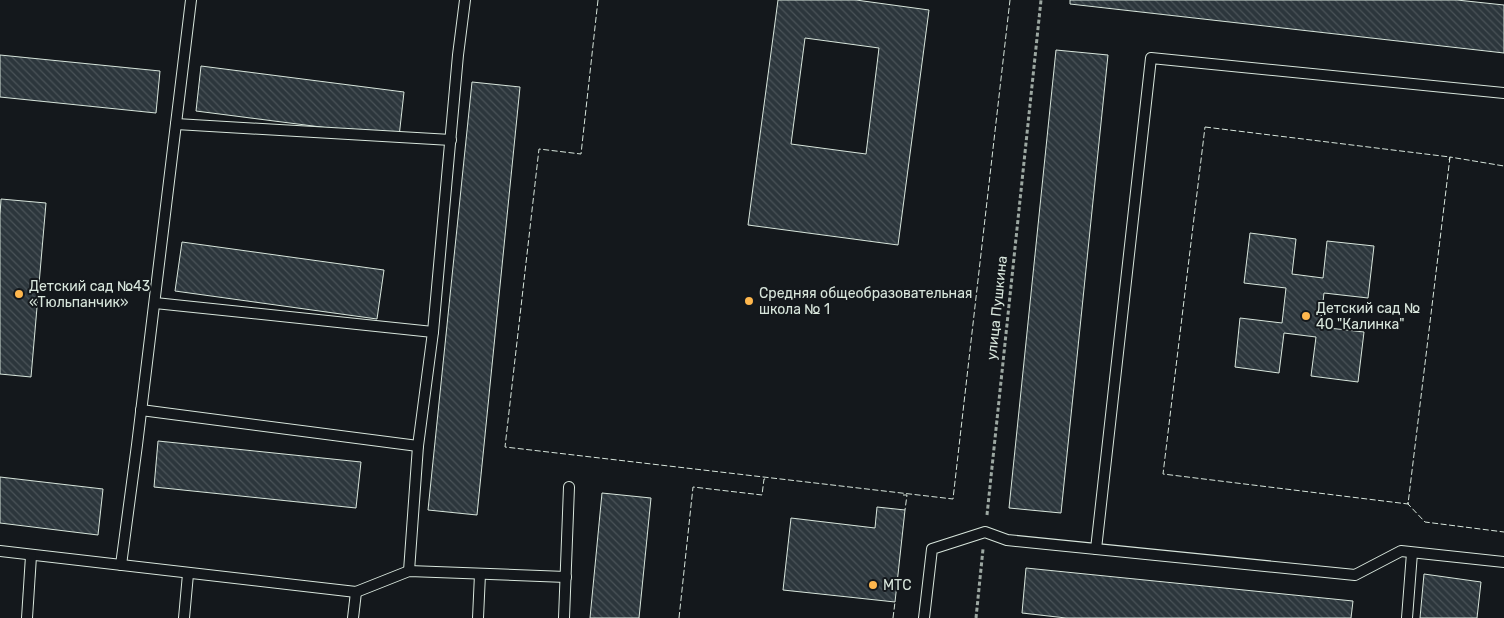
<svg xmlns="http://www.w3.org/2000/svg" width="1504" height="618" viewBox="0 0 1504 618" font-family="Rubik,sans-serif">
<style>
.building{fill:url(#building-back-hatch);stroke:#d8e6dc;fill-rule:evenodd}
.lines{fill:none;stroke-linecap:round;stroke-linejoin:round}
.service-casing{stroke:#d8e6dc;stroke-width:12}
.path{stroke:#9da8a2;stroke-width:3;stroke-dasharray:4 2.5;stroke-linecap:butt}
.service{stroke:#14181c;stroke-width:10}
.fence{stroke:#d8e6dc;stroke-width:1;stroke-dasharray:6 2.5;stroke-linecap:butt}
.poi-dot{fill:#ffb74d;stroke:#14181c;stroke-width:2}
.labels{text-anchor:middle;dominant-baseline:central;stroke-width:4;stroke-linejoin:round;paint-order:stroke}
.poi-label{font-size:14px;fill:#d8e6dc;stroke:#14181c;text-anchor:start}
.street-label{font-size:14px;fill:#d8e6dc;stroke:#14181c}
</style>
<defs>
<pattern id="building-back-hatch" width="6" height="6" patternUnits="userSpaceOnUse" patternTransform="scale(1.25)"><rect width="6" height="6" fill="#2c363c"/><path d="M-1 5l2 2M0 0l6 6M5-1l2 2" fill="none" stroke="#4a5358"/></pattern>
</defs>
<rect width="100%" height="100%" fill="#14181c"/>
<g class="building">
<path d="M778,0H856L929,10L898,245L748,225ZM805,38L879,48L866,154L791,144Z"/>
<polygon points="1070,0 1457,0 1504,5 1504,53 1070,4"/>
<polygon points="1056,50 1108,55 1061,513 1009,508"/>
<polygon points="0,55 160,71 156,113 0,97"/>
<polygon points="201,66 404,92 399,137 196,111"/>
<polygon points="472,82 520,87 477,515 428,510"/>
<polygon points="1,199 46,203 31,377 0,374 0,215"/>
<polygon points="1250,233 1296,239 1292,274 1323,278 1327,241 1374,246 1368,298 1324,293 1320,327 1364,332 1358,382 1311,376 1316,337 1284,333 1279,373 1235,367 1240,318 1282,323 1286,288 1244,283"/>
<polygon points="182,242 384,270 377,319 175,291"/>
<polygon points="158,441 361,462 356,508 154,487"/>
<polygon points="0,477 103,489 98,535 0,523"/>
<polygon points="602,493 651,498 639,618 590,618"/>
<polygon points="877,507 905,510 895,602 783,590 791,518 875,528"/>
<polygon points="1026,568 1353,601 1351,618 1066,618 1022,613"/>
<polygon points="1424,574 1481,582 1477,618 1420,618"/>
</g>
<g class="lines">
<g class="service-casing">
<g id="service">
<polyline points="176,124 451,140"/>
<polyline points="155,303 433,332"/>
<polyline points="141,410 418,446"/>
<polyline points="1096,549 1151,58 1504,93"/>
<polyline points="0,551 356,592 409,571 566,577"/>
<polyline points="121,565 137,445 191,0"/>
<polyline points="409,571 418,446 433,332 458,55 465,0"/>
<polyline points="27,618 31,556"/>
<polyline points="184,618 188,574"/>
<polyline points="353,618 356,592"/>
<polyline points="478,618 480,574"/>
<polyline points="564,618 569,487"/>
<polyline points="924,618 932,549 985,532 1007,540 1355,575 1401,551 1504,562"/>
<polyline points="1407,618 1412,553"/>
</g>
</g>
<g class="path">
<polyline points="987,515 1041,0"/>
<polyline points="976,618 983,549"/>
</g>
<use href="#service" class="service"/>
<g class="fence">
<polyline points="598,0 581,154 539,149 505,447 953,499 1010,0"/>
<polygon points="1205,127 1450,157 1408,504 1163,474"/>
<polyline points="1449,160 1450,157 1504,166"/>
<polyline points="903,495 907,495 905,510"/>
<polyline points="1408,502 1408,504 1425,522 1504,532"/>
<polyline points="679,618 693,487 762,495 764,479 767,479"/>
<polyline points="893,618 895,602"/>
</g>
</g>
<g class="poi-dot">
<circle cx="19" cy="294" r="5"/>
<circle cx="749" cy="301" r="5"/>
<circle cx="1306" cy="316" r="5"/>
<circle cx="873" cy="585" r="5"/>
</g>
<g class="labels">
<g class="poi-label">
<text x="29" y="286">Детский сад №43<tspan x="29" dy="16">«Тюльпанчик»</tspan></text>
<text x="759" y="293">Средняя общеобразовательная<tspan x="759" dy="16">школа № 1</tspan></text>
<text x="1316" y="308">Детский сад №<tspan x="1316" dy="16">40 "Калинка"</tspan></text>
<text x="883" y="585">МТС</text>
</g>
<g class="street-label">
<text transform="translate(997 308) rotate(-84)">улица Пушкина</text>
</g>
</g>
</svg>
